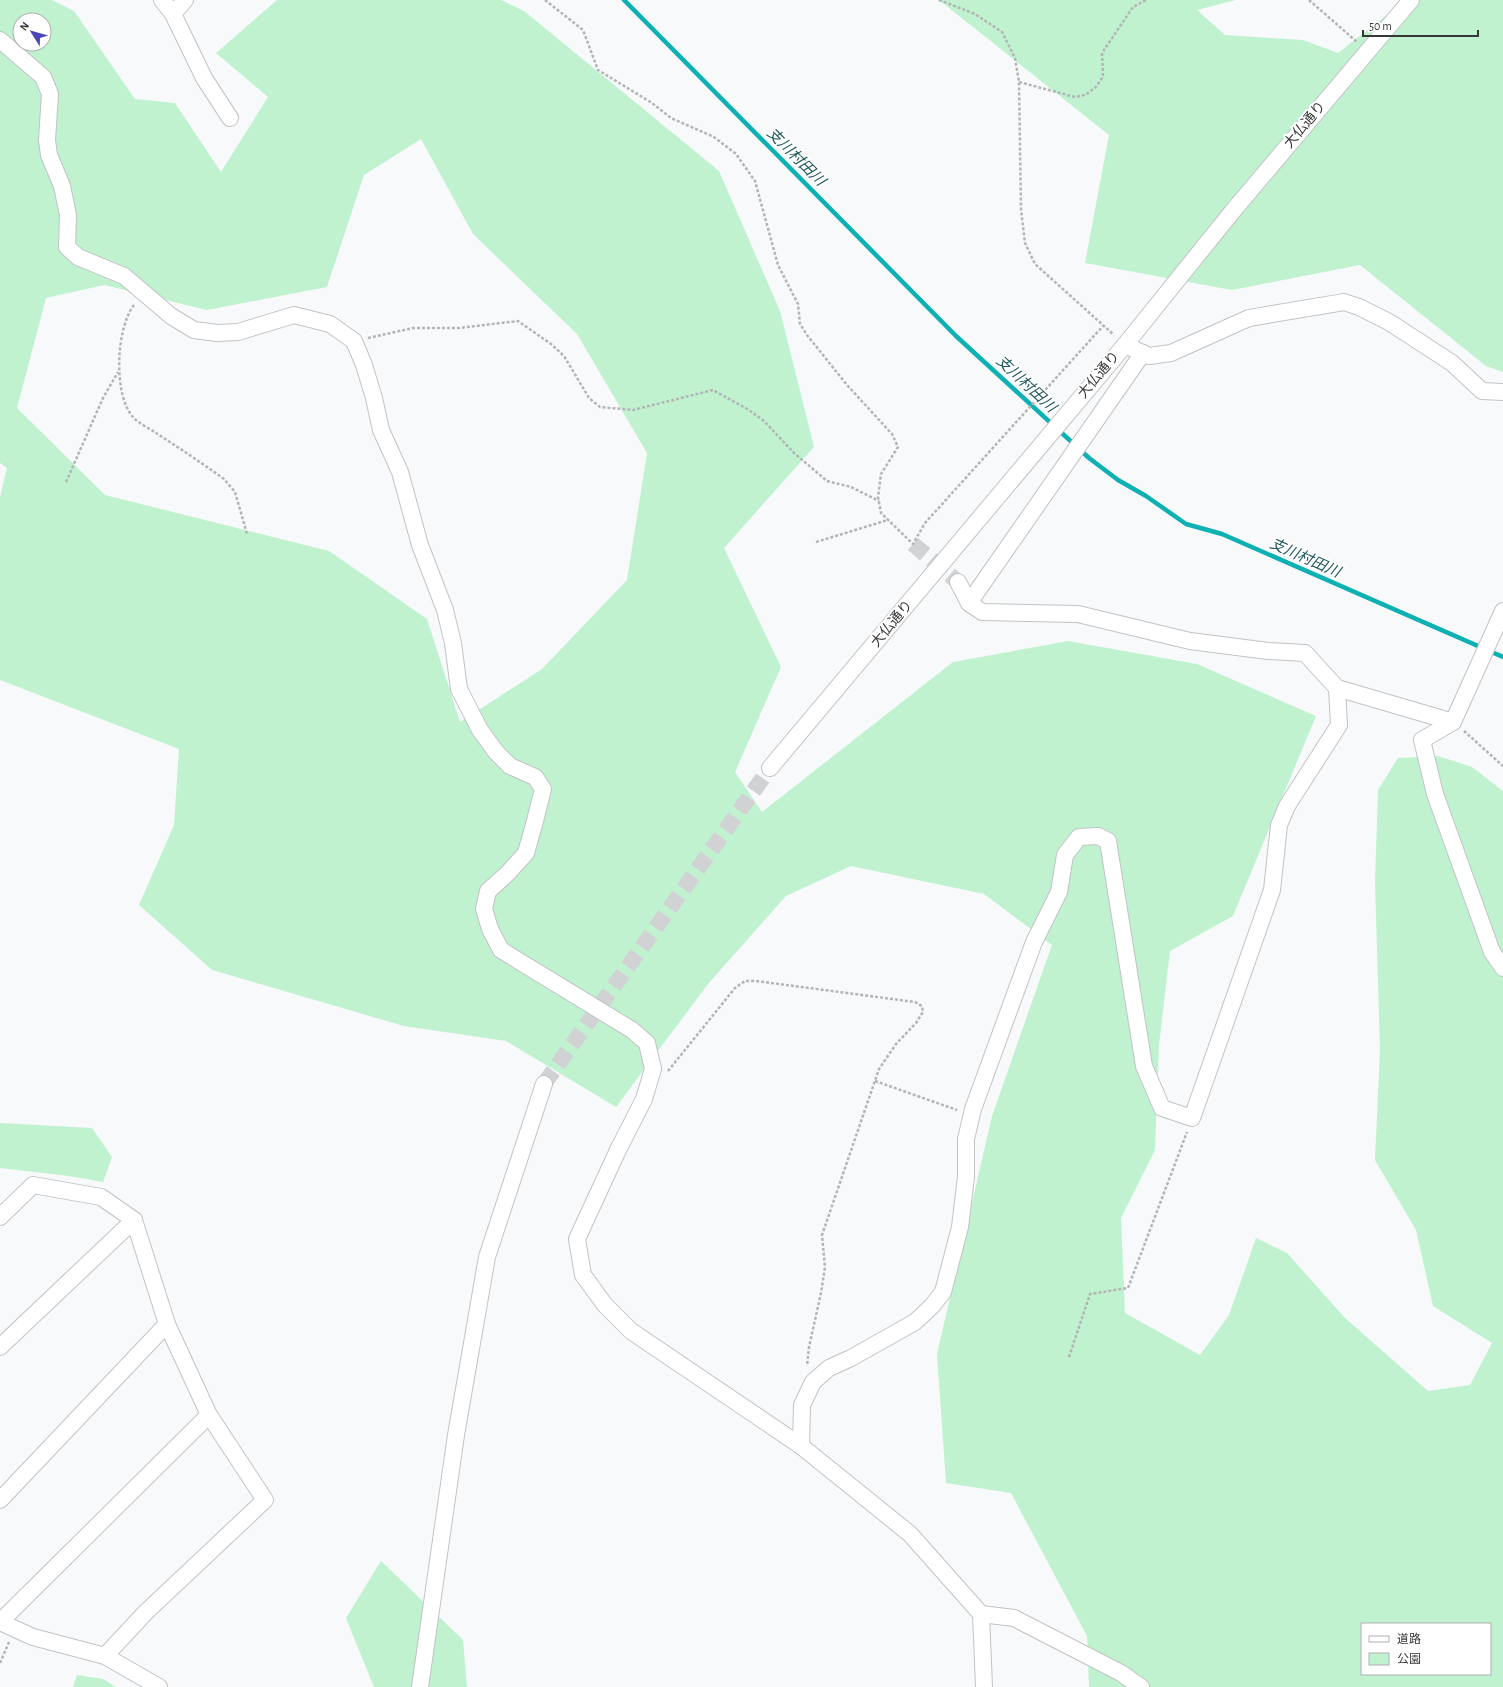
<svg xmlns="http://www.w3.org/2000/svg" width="1503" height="1687" viewBox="0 0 1503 1687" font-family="'Alegreya Sans','Noto Sans JP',sans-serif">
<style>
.green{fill:#c0f2d0;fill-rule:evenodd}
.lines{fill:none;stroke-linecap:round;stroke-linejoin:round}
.stream{stroke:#0db0b3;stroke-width:4.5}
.minor-tunnel{stroke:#d1d2d4;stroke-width:16;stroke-dasharray:16 8;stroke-linecap:butt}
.minor-casing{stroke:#c1c3c5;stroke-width:18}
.path{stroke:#b3b5b6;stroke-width:2.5;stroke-dasharray:3 2;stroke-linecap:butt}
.minor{stroke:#fff;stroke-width:16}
.labels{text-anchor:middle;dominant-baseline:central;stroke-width:4;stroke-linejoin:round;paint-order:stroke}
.street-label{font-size:14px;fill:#373738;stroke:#fff}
.water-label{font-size:15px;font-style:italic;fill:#20595a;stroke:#fff}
</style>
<rect width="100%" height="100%" fill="#f7f9fb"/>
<g class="green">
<path d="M0,0H52L74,11L135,99L175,103L221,172L268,97L216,53L277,0H501L524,11L719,171L780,311L814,447L724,548L781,667L735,772L762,812L953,662L1068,641L1197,664L1316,716L1233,916L1170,951L1159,1045L1155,1150L1121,1218L1125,1313L1200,1355L1229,1315L1256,1238L1287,1253L1345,1318L1428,1391L1470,1385L1492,1343L1433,1306L1416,1230L1375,1160L1380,1050L1375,882L1378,790L1398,758L1438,756L1472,767L1503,791V1687H1089L1087,1636L1011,1493L946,1483L937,1354L992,1116L1052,945L984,894L851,866L786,896L708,984L616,1107L506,1041L404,1026L212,970L139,905L174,825L179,749L0,680V497L7,468L0,463ZM20,20H44V44H20ZM421,139L473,234L577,334L647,453L627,580L542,669L460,722L427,619L329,551L105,495L17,408L46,298L104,285L207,310L327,287L364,175ZM1362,1624H1490V1674H1362Z"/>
<polygon points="939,0 1236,0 1197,10 1225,35 1303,40 1338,53 1406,0 1503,0 1503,372 1486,366 1360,265 1232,290 1085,263 1109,135"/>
<polygon points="0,1123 92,1128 112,1157 103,1182 69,1176 0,1168"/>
<polygon points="381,1561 463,1640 467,1687 374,1687 346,1618"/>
<polygon points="77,1675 103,1679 116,1687 73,1687"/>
</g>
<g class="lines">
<polyline class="stream" points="624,0 956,336 1089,458 1118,480 1146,496 1186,524 1222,534 1503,657"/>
<g class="minor-tunnel">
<polyline points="913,544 958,582"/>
<polyline points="544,1084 770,768"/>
</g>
<g class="minor-casing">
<g id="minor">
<polyline points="162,0 173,14 204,78 230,118"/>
<polyline points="173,14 185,0"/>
<polyline points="0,40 43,77 50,94 47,140 49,155 62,186 68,215 67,247 78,257 124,276 171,316 194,330 217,333 238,332 294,315 330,324 354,341 364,365 374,398 381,430 400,472 420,545 445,610 453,643 459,689 480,730 496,752 510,766 535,777 543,789 535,821 526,853 507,874 488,891 484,909 490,929 501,950 632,1030 647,1043 653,1069 644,1099 618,1150 577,1239 583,1275 605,1305 631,1331 801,1446 910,1534 981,1614 984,1687"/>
<polyline points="1125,345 1149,356 1171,353 1249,318 1344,302 1359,307 1389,322 1452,363 1482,391 1503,392"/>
<polyline points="958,582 969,603 982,612 1078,614 1190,641 1268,651 1305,653 1337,688 1453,722"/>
<polyline points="969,603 1143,353"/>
<polyline points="1503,611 1453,722 1422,740 1435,794 1492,952 1503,968"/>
<polyline points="770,768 1125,345 1232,212 1411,0"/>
<polyline points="0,1217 33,1185 101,1197 134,1220 167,1324 209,1415 265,1500 146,1612 105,1656"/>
<polyline points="0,1347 134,1220"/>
<polyline points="801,1446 802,1405 813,1382 829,1368 851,1358 915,1322 932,1306 943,1292 960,1227 966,1177 966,1139 973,1109 1034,942 1059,892 1065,855 1079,837 1098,836 1108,841 1144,1066 1162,1108 1192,1118 1272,890 1279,825 1287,806 1339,725 1337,688"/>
<polyline points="0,1500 167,1324"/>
<polyline points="981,1614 1014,1618 1121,1673 1141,1687"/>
<polyline points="0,1622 209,1415"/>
<polyline points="0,1622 33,1637 105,1656 159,1687"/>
<polyline points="420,1687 456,1435 487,1257 544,1084"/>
</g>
</g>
<g class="path">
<polyline points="545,0 583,30 598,70 652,103 671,118 714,137 736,154 755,181 778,265 798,304 800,324 807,335 847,385 892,434 898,447 881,474 878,497 881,513 913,544 925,523 1103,326"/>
<polyline points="939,0 975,14 1002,32 1015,58 1019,82 1021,210 1025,243 1035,264 1114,335"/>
<polyline points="1309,0 1357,42"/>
<polyline points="1019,82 1075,97 1085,95 1095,88 1103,77 1102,53 1133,7 1146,0"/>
<path d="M134,305C116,328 113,395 133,417C139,424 149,428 156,433C179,448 202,463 224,479L235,492L247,534"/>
<polyline points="368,338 413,328 459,328 518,321 551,344 564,356 589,398 600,407 633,410 713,390 749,410 764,421 794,453 827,481 851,487 879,501"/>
<polyline points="66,482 103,398 118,372"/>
<polyline points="816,542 888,520"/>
<polyline points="1464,731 1503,766"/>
<polyline points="668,1071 735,988 745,981 756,981 915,1002 922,1006 923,1012 916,1023 896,1044 879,1069 822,1235 825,1267 821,1293 809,1347 807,1366"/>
<polyline points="875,1081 957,1110"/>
<polyline points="1069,1357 1090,1294 1128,1288 1187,1132"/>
<polyline points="0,1663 9,1642"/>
</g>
<use href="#minor" class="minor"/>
</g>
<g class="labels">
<g class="street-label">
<text transform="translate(1305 125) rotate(-50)">大仏通り</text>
<text transform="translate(1099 375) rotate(-50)">大仏通り</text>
<text transform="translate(892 624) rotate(-50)">大仏通り</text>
</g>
<g class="water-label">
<text transform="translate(796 157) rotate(45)">支川村田川</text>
<text transform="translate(1026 384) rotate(43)">支川村田川</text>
<text transform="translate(1305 558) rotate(24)">支川村田川</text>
</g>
</g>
<rect x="1361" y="1623" width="130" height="52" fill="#ffffff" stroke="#afafaf"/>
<rect x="1369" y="1636" width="20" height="6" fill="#ffffff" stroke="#afafaf"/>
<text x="1397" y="1643" font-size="12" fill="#373738">道路</text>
<rect x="1369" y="1653" width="20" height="12" fill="#c0f2d0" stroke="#afafaf"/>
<text x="1397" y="1663" font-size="12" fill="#373738">公園</text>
<g transform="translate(32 32) rotate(307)"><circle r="19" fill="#ffffff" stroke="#afafaf"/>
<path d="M0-3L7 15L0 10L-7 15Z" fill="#4945bb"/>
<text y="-6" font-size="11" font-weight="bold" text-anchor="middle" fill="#373738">N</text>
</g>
<path d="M1363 30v6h115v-6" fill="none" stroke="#373738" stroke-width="2"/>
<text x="1369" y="30" font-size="12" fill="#373738" stroke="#ffffff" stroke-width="3" paint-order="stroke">50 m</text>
</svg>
